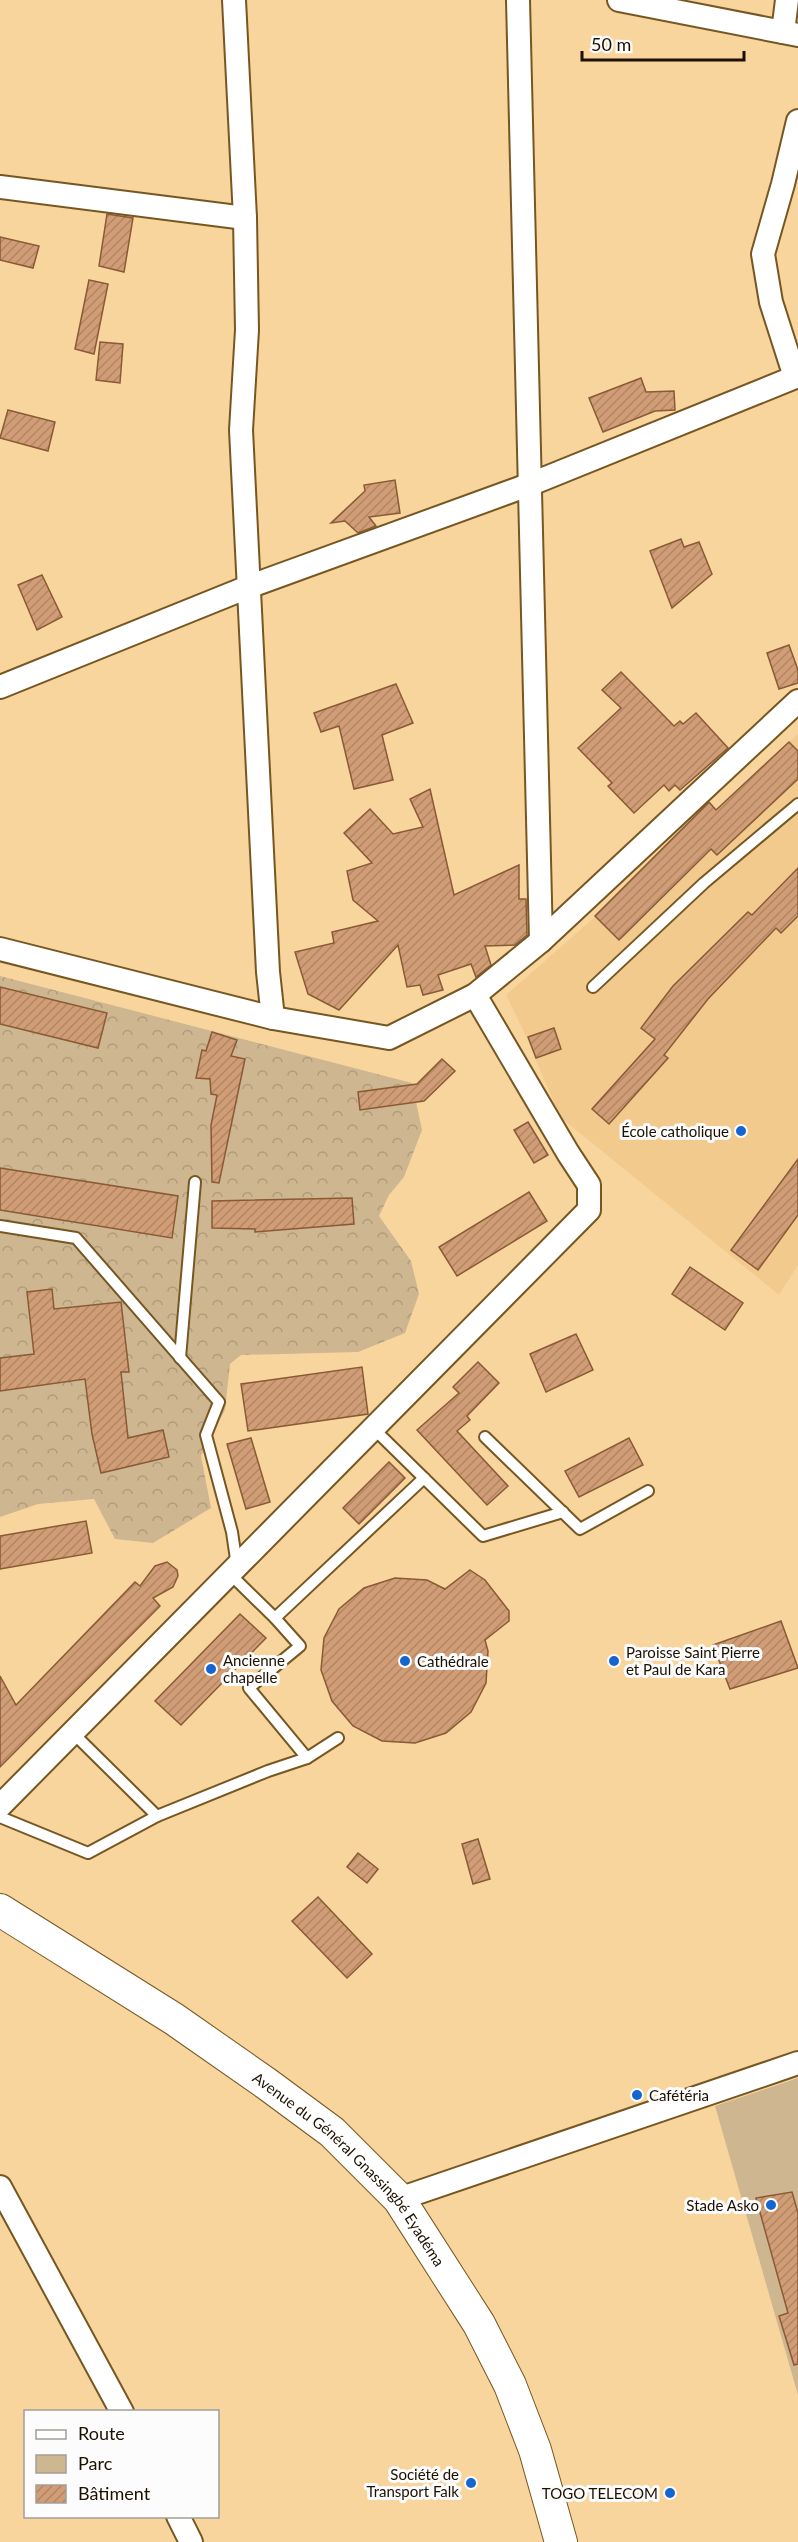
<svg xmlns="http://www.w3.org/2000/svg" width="798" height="2542" viewBox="0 0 798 2542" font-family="Lato,sans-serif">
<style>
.built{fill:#f2ca8d}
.green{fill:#ceb691}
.forest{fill:url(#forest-crowns)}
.building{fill:url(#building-hatch);stroke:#895a35;stroke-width:1.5}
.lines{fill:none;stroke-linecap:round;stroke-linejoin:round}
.service-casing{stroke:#765721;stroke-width:14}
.minor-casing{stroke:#765721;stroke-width:26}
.secondary-casing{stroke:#765721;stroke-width:34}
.service{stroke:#fff;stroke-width:10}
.minor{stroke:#fff;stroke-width:22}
.secondary{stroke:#fff;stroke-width:32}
.poi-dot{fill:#1565d0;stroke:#fcfcfc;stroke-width:2}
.labels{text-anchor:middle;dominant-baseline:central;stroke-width:6;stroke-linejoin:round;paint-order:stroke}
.poi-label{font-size:15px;fill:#1c1000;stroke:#fcfcfc;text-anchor:end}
.street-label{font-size:15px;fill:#1c1000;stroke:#fcfcfc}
</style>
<defs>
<pattern id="forest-crowns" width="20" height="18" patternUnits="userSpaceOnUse" patternTransform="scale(1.5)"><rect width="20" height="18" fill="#ceb691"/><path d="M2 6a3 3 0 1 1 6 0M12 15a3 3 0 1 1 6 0" fill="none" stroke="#b09b7b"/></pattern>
<pattern id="building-hatch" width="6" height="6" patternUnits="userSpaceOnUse" patternTransform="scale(1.5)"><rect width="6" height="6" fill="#d09d76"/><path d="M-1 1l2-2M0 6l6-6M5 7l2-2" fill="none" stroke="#b28664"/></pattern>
</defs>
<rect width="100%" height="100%" fill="#f9d59e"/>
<polygon class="built" points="798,734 798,1265 779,1295 560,1117 525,1034 506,995 694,830"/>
<polygon class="green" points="798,2078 798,2395 715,2106"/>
<polygon class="forest" points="0,976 412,1083 422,1130 404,1177 389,1195 379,1216 411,1261 419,1294 405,1333 358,1352 241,1355 230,1364 225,1410 201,1456 211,1508 153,1543 115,1539 94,1499 38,1504 0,1517"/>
<g class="building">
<polygon points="107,214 133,218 124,272 99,266"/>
<polygon points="0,237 39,246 33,268 0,260"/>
<polygon points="89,280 108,284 94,354 75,349"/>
<polygon points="100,342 123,344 120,383 96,380"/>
<polygon points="641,378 646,392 674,391 675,410 655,411 603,432 589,398"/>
<polygon points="8,410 55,422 48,451 0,438"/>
<polygon points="395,480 400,513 369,517 376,526 358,533 345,521 331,523 365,491 364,485"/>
<polygon points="681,539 684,547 699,542 712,574 672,608 650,551"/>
<polygon points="42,575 62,617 37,630 18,585"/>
<polygon points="789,645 798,670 798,683 779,689 767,653"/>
<polygon points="621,672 674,726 680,721 683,724 696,713 728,748 680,790 675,785 669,791 664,785 634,813 608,786 612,783 578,748 621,708 602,690"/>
<polygon points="396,684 413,723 382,735 393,780 354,789 339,726 321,732 314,713"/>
<polygon points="789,742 798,751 798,779 717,855 711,849 619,940 595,916 709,802 716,810"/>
<polygon points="430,789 454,895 519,865 519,899 526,899 527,935 515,945 485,946 491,965 476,977 471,964 438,975 443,990 423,995 420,985 407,987 398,945 339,1010 308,994 295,952 334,943 332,932 378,921 353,900 347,871 372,863 344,833 370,809 393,834 423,827 410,799"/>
<polygon points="798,868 798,916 781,933 776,928 708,999 664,1055 668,1058 609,1124 592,1109 655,1039 641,1028 673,986 748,912 752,915"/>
<polygon points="0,987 107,1013 98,1048 0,1024"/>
<polygon points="554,1028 561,1049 536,1058 528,1037"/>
<polygon points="212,1032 237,1040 231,1056 245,1059 219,1183 212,1182 211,1125 217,1095 211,1094 210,1079 196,1078 202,1050 206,1051"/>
<polygon points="442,1059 455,1071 424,1101 360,1110 358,1092 417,1084"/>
<polygon points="528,1122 548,1155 534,1163 514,1130"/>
<polygon points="798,1159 798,1215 758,1270 731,1250"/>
<polygon points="0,1168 178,1196 172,1238 0,1210"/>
<polygon points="529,1192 547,1221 457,1276 439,1247"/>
<polygon points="352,1198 354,1224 255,1232 255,1229 212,1228 212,1201"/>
<polygon points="690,1267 743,1303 725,1330 672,1294"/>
<polygon points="52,1289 54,1309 121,1302 129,1372 121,1372 128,1438 163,1430 169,1457 101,1473 92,1434 85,1379 0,1391 0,1358 34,1354 27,1292"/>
<polygon points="576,1334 593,1370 546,1392 530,1354"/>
<polygon points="478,1362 499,1383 467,1416 470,1420 457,1431 508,1486 487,1505 417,1430 459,1393 453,1387"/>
<polygon points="362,1367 368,1414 248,1431 241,1384"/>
<polygon points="251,1438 270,1502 246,1509 227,1444"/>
<polygon points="629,1438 643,1465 579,1497 565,1471"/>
<polygon points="389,1462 405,1478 359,1524 343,1508"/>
<polygon points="86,1521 92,1553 0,1569 0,1536"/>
<polygon points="167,1562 177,1570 178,1576 173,1587 153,1598 160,1606 0,1767 0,1676 16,1705 135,1582 140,1586 155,1566"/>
<polygon points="470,1570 485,1580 509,1611 509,1621 485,1640 488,1651 486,1683 471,1712 446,1733 415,1743 382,1741 353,1726 332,1701 321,1670 324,1638 339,1609 364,1588 395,1578 427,1580 445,1589"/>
<polygon points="240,1614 266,1638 181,1725 155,1701"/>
<polygon points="781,1621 798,1668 730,1689 713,1645"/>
<polygon points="478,1839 490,1879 473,1884 462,1844"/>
<polygon points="358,1853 378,1869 367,1883 347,1867"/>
<polygon points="318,1897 372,1954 347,1978 292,1921"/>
<polygon points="792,2192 798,2213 798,2364 794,2365 779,2316 788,2313 756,2198"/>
</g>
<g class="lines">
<g class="service-casing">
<g id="service">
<polyline points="593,987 704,883 798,804"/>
<polyline points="0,1226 76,1238 219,1402 206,1435 232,1532 237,1566"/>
<polyline points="180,1358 195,1182"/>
<polyline points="374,1429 483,1536 563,1512"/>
<polyline points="485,1437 580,1529 648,1491"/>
<polyline points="230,1574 275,1618 424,1478"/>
<polyline points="275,1618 300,1646 249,1688 307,1758 338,1738"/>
<polyline points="73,1733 157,1816 268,1771 307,1758"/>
<polyline points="0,1817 88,1853 157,1816"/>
</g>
</g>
<g class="minor-casing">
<g id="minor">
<polyline points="234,0 245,218 247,330 241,430 268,972 273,1018"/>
<polyline points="518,0 541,941"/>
<polyline points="619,0 798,35"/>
<polyline points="783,32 787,0"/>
<polyline points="0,187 245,218"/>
<polyline points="795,377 771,302 763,254 783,184 798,121"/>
<polyline points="0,687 248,587 531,484 798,376"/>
<polyline points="0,949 273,1018 389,1038 475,995 541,941 798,701"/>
<polyline points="0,1806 589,1210 589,1185 568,1153 475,995"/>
<polyline points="0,2187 122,2412"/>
<polyline points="399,2199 798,2063"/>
<polyline points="178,2516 191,2542"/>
</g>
</g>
<g class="secondary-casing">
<g id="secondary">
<path id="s1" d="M0,1910L174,2019L267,2084L332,2132L399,2199L479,2324L510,2385L535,2450L561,2542"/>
</g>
</g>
<use href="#service" class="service"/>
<use href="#minor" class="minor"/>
<use href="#secondary" class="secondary"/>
</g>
<g class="poi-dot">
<circle cx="741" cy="1131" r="6"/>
<circle cx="405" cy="1661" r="6"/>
<circle cx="614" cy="1661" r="6"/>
<circle cx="211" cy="1669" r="6"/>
<circle cx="637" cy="2095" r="6"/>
<circle cx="771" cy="2205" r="6"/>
<circle cx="471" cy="2483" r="6"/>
<circle cx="670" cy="2493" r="6"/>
</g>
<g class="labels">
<g class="poi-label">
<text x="729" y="1131">École catholique</text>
<text x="626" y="1652" text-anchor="start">Paroisse Saint Pierre<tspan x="626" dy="17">et Paul de Kara</tspan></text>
<text x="223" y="1660" text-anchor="start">Ancienne<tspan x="223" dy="17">chapelle</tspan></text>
<text x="417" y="1661" text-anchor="start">Cathédrale</text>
<text x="649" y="2095" text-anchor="start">Cafétéria</text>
<text x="759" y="2205">Stade Asko</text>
<text x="459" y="2474">Société de<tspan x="459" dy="17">Transport Falk</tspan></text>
<text x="658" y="2493">TOGO TELECOM</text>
</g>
<g class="street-label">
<text stroke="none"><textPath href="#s1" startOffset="438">Avenue du Général Gnassingbé Eyadéma</textPath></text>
</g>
</g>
<rect x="24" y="2410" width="195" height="108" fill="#fcfcfc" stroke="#a29e97" stroke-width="1.5"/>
<rect x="36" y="2430" width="30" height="9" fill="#ffffff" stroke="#a29e97" stroke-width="1.5"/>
<text x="78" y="2440" font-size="18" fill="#1c1000">Route</text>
<rect x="36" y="2455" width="30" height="18" fill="#ceb691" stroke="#a29e97" stroke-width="1.5"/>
<text x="78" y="2470" font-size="18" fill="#1c1000">Parc</text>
<rect x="36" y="2485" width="30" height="18" fill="url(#building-hatch)" stroke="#a29e97" stroke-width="1.5"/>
<text x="78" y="2500" font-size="18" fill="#1c1000">Bâtiment</text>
<path d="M582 51v9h162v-9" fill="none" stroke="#1c1000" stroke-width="3"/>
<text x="591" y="51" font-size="18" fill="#1c1000" stroke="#fcfcfc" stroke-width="4.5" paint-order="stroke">50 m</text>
</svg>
